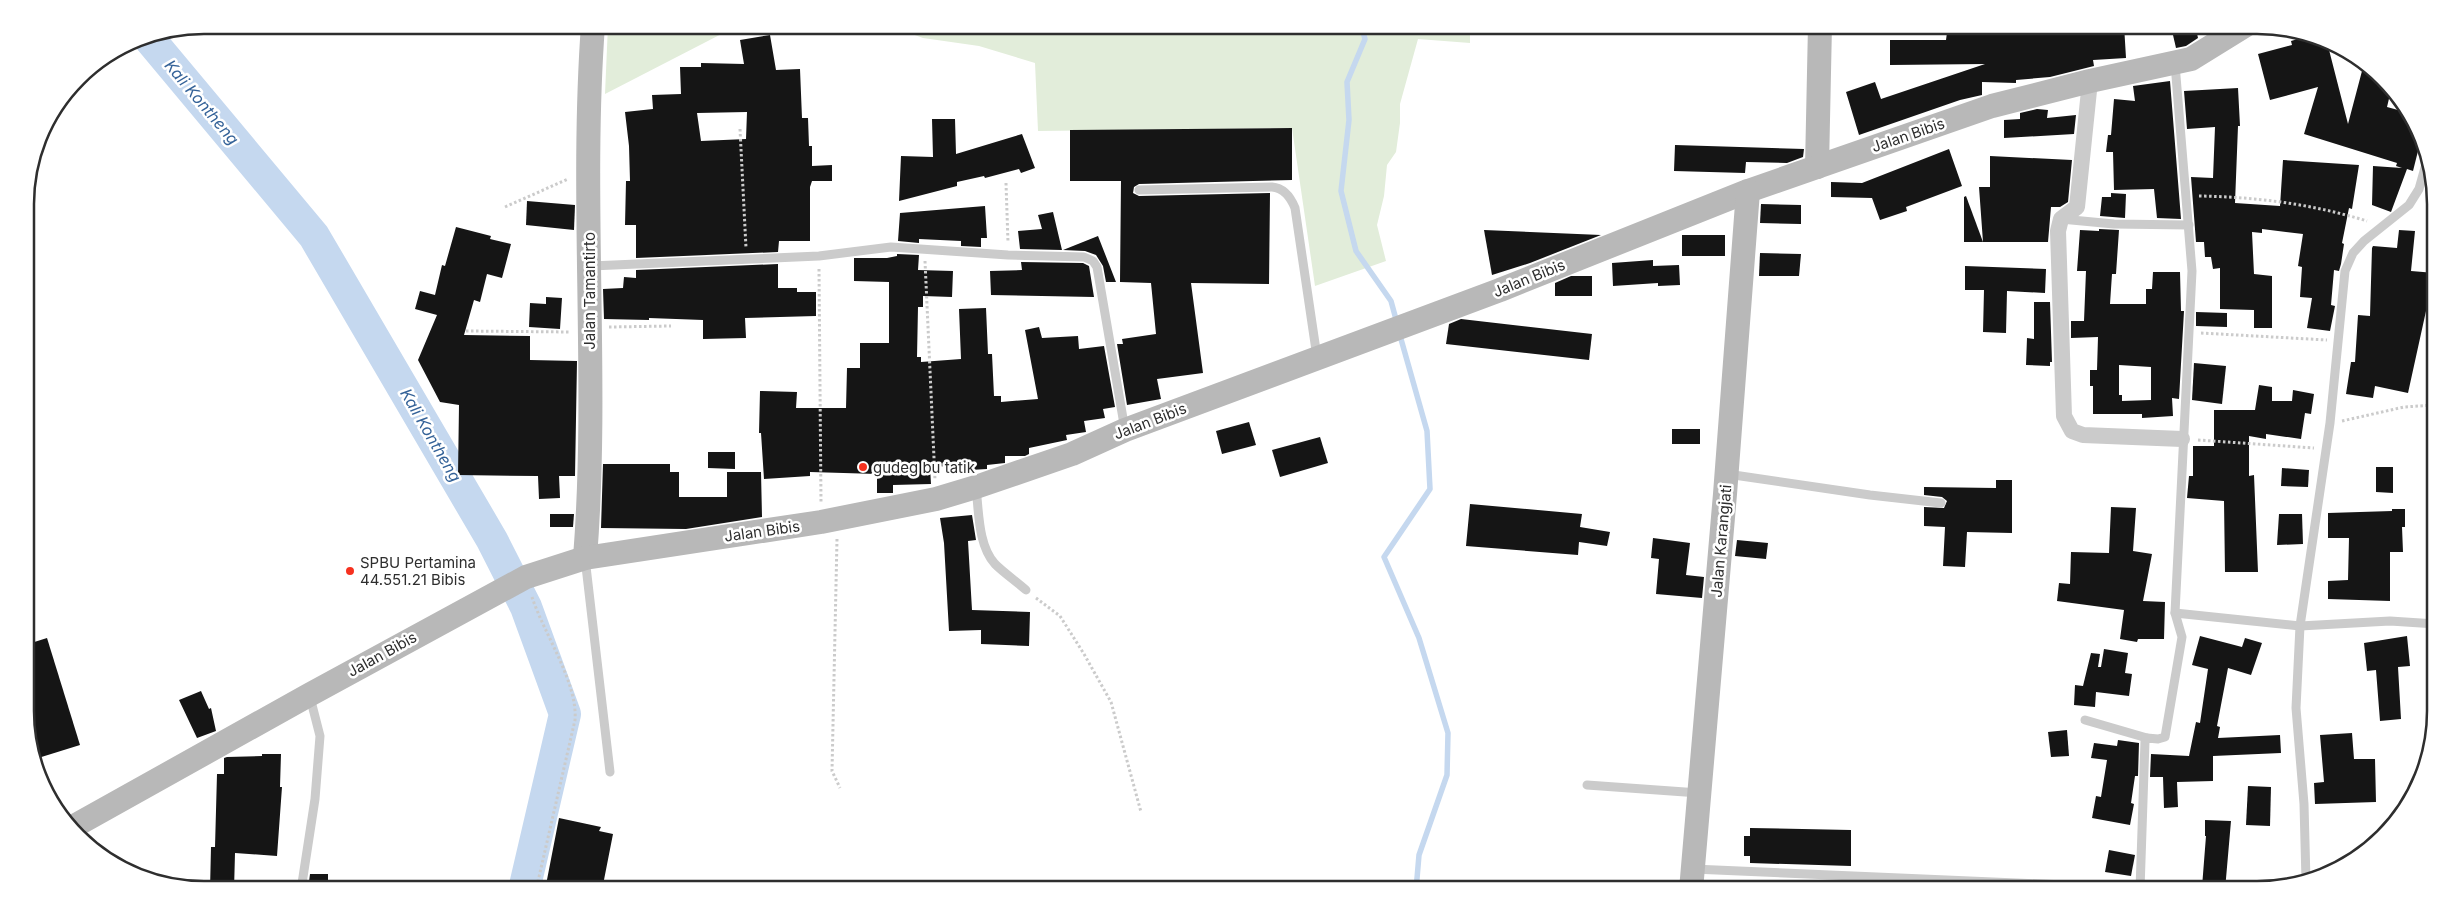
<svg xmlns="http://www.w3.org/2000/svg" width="2461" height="915" viewBox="0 0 2461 915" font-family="Inter,sans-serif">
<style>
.green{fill:#e2edda}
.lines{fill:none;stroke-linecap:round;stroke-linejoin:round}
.stream{stroke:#c5d8ef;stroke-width:5.5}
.river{stroke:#c5d8ef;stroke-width:32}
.building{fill:#151515;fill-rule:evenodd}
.path{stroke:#cbcbcb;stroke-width:3;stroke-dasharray:2.5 2.5;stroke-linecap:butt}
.lane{stroke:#cbcbcb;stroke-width:9}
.street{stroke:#cbcbcb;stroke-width:16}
.secondary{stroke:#b8b8b8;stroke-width:24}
.poi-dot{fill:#f6311f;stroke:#fff;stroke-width:2}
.labels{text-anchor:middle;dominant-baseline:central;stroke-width:5;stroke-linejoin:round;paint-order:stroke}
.street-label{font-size:15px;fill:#2e2e2e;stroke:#fff}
.poi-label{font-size:15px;fill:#2e2e2e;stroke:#fff;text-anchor:start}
.water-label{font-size:16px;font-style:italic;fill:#346298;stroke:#fff}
.rim{fill:none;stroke:#2e2e2e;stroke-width:2.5}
</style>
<rect width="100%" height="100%" fill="#fff"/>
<g class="green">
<polygon points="608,25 744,25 735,27 605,94"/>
<polygon points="887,25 1470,25 1470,43 1418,39 1400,104 1400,123 1396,152 1387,165 1384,196 1377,225 1386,261 1315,286 1292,128 1038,131 1035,63 979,46 923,38"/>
</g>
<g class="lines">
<g class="stream">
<polyline points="1361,25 1365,39 1347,82 1349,120 1341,191 1356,251 1391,301 1397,323"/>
<polyline points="1399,332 1427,431 1430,489 1384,557 1419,638 1448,733 1447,775 1419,855 1416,890"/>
</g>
<polyline class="river" points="147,36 314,236 492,540 526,607 565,714 524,890"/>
</g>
<g class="building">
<polygon points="1948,25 1996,25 1996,30 2013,31 2059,28 2059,25 2083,25 2083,28 2124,25 2126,58 2093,60 2094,66 2050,77 2016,80 2016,83 1982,82 1982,95 1960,100 1859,135 1846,92 1875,82 1881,99 1985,64 1890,65 1890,40 1946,40"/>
<polygon points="2196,29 2198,38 2186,46 2176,48 2173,35"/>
<polygon points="2315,34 2327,42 2348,124 2362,71 2376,75 2392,86 2387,107 2409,113 2422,135 2413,171 2407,169 2391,212 2372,205 2373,166 2402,168 2396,166 2397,163 2304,134 2318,87 2270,100 2258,54 2292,45 2291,41"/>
<path d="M770,35L776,70L800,69L802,118H808L809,146H812V166L832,165V181H812L810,187V241H779L778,252L636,258V225H625L626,181H630L629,146L625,112L653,109L652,95L681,94L680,67H701V63L744,64L740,40ZM747,112L746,139L701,141L697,113Z"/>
<polygon points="2170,81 2181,219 2157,218 2154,189 2114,190 2113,152 2106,152 2108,135 2111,135 2114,99 2135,101 2133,86"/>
<polygon points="2238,88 2240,126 2238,126 2235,203 2280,206 2283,160 2359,165 2352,209 2349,208 2342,243 2344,244 2341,264 2339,271 2334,270 2331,305 2335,306 2330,331 2307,328 2312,298 2300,297 2302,267 2298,266 2303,234 2262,229 2262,233 2252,232 2254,274 2272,276 2272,328 2254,328 2254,310 2220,309 2220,268 2213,269 2211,257 2205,257 2204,242 2196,242 2191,177 2213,178 2215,127 2187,129 2184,91"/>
<polygon points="2037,109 2048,110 2047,118 2076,115 2074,134 2004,138 2004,120 2020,119 2020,113"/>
<polygon points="932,119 955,119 956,154 1022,134 1035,168 1021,173 1019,169 985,178 984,176 957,182 957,186 899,201 901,156 933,157"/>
<polygon points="1292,128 1292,180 1139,184 1134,187 1133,193 1139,196 1270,193 1269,284 1191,283 1203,373 1157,379 1161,399 1127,405 1117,344 1123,344 1122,339 1156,334 1151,283 1120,282 1121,181 1070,181 1070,130"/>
<polygon points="1675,145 1804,149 1803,157 1787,163 1746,162 1745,173 1674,171"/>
<polygon points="1949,149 1962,186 1906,207 1907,211 1880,220 1872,198 1831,197 1831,182 1862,183"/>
<polygon points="1990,156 2072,160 2068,202 2060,207 2051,207 2048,242 1983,242 1979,187 1990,187"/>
<polygon points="2111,193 2126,194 2125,218 2100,216 2102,197 2111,197"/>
<polygon points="1966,196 1983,242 1964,242 1964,197"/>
<polygon points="527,201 575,205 574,230 526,225"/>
<polygon points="1761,204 1801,205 1801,224 1760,223"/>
<polygon points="985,206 987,238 981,238 981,247 961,246 961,241 919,239 919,243 898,241 900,213"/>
<polygon points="1053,212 1062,250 1020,249 1018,231 1042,229 1038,215"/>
<polygon points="456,227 491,236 490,239 511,244 502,278 487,274 480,302 474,300 464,335 530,336 530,360 577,361 575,476 559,476 560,498 539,499 538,476 458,475 459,405 440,402 418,360 437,315 415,309 420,291 435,295 442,265 445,266"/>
<path d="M2099,229L2119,230L2116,274H2112L2110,304H2146V289H2152L2153,272H2180L2181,311H2184L2179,399L2172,398L2173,416L2142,418V414H2093V386H2090V370H2097L2098,337L2071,338V321H2084L2086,271H2077L2080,230L2099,231ZM2119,365L2151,367V400L2122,401V395H2119Z"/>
<polygon points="1484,230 1601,235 1530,263 1492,275"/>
<polygon points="2399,230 2415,231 2411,271 2435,273 2435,288 2427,288 2428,311 2426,311 2408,393 2375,386 2373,398 2346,394 2351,362 2355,362 2358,315 2370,316 2372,248 2373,246 2397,248"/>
<rect x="1682" y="235" width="43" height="21"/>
<polygon points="1098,236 1116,282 1106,282 1103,266 1096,255 1085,251 1063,250"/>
<polygon points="1760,253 1801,254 1799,276 1759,276"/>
<polygon points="897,254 919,255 918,270 953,271 952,297 923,296 923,307 918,307 917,357 921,357 921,362 961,359 959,309 986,308 988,354 992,354 994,396 1001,396 1001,402 1038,399 1025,330 1039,327 1042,338 1078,336 1079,349 1104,346 1115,407 1103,409 1105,418 1084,421 1086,432 1066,435 1067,440 1029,448 1029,454 1025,456 1005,456 1005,463 987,465 987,469 970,470 969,465 930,467 931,484 893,485 893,493 877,493 877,474 810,472 810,476 764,479 761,433 759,433 760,391 797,392 796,408 846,408 847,368 860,368 860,343 889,343 889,282 854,281 854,258 887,258 897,256"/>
<polygon points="1653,260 1653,266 1679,265 1680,285 1658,286 1658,283 1613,286 1612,263"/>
<polygon points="1021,262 1083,263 1089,266 1094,297 991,295 990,271 1022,270"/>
<polygon points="778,264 778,288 797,288 797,292 816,292 816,316 745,318 746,338 703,339 703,320 649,318 649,320 604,319 603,289 623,288 624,277 636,278 636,270"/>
<polygon points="1965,266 2046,269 2045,293 2007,291 2006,333 1983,332 1984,290 1965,290"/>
<polygon points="1571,276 1592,276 1592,296 1555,296 1555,283"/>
<polygon points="546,297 562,298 560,329 529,327 530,303 546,304"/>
<polygon points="2034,302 2050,302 2052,362 2050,362 2050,366 2026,365 2027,338 2034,339"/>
<polygon points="2196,312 2227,313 2227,327 2196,326"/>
<polygon points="1461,319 1592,334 1589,360 1446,344 1449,324"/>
<polygon points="2194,363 2226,366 2222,404 2192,400"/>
<polygon points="2259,385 2272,387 2272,401 2292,401 2293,390 2314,394 2311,414 2305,413 2301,439 2266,434 2266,439 2249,436 2249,476 2254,475 2258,572 2225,572 2224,501 2187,498 2189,476 2193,476 2193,446 2214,446 2214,410 2255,410"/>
<polygon points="1249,422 1256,445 1222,454 1216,431"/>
<rect x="1672" y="429" width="28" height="15"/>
<polygon points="1320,437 1328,463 1280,477 1272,450"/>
<polygon points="708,452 735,452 735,469 708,468"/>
<polygon points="603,464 670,464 670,472 679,472 679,497 727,497 727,472 761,472 762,517 686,529 601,528"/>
<polygon points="2376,467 2393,467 2393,493 2376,492"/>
<polygon points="2282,468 2309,470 2308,487 2281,486"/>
<polygon points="1996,480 2012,480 2012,533 1967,532 1965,567 1943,566 1945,527 1924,526 1924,507 1944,508 1947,501 1942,497 1924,495 1924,487 1996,488"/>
<polygon points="1470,504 1582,514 1580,527 1610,532 1607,546 1579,542 1578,555 1466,546"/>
<polygon points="2111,507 2136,508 2133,551 2152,554 2143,601 2165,602 2164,639 2138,639 2137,642 2120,639 2124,610 2057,601 2059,583 2070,584 2071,552 2109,553"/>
<polygon points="2392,509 2405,509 2405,527 2402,527 2403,552 2390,552 2390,601 2328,599 2328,581 2348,580 2349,538 2328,538 2328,513 2392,511"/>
<polygon points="550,514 574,514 573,527 550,527"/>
<polygon points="2279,514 2302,514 2303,544 2277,545"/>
<polygon points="972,515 976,540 968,541 972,610 1030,612 1029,646 981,644 981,630 949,631 944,543 940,518"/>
<polygon points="1653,538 1690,543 1686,575 1704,577 1702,598 1656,594 1659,559 1651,558"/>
<polygon points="1737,540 1768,543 1766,559 1735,556"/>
<polygon points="2200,636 2242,647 2245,638 2262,643 2251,675 2228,668 2217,726 2220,727 2218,738 2280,735 2281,753 2213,756 2213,781 2177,782 2178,807 2164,808 2163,777 2150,777 2151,754 2189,756 2196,722 2200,723 2208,669 2192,665"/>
<polygon points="2407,636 2410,666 2398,667 2401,719 2380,721 2376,670 2367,671 2364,643"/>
<polygon points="47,638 80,745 35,759 28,746 28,644"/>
<polygon points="2104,649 2128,653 2125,673 2132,674 2129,696 2096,692 2095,707 2074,705 2075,685 2083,686 2091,653 2100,654 2098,667 2101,667"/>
<polygon points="201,691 209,709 211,708 216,731 197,738 179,700"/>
<polygon points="2067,730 2069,756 2051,757 2048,732"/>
<polygon points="2352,733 2354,759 2375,759 2376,802 2315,804 2314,783 2324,782 2320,735"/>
<polygon points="2118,740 2139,743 2138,776 2135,776 2131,803 2134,804 2130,825 2092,818 2096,796 2101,797 2107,760 2091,758 2094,743 2117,746"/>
<polygon points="262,754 281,754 280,787 282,787 277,856 235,853 234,890 210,890 211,847 215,847 217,774 224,774 224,758 227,757 262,756"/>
<polygon points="2248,786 2271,787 2270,826 2246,825"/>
<polygon points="559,818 601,827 599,831 613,834 602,890 545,890"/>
<polygon points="2205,820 2231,821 2225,890 2202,887 2206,836 2205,836"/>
<polygon points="1750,828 1851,830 1851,866 1750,863 1750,856 1744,856 1744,836 1750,836"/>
<polygon points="2109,850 2135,855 2131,876 2105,872"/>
<polygon points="310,874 328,874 328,890 308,890"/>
</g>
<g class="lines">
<g class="path">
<polyline points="740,129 746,248"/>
<polyline points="1006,183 1008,242"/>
<path d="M2199,196C2257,197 2312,204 2367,221"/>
<polyline points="505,207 568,179"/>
<polyline points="925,261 935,480"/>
<polyline points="819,269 821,503"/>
<polyline points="609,327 671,326"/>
<polyline points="466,331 570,332"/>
<polyline points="2201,333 2327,340"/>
<polyline points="2342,421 2404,407 2435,405"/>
<polyline points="2198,440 2314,448"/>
<polyline points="837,539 832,771 840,788"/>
<path d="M532,597C544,634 578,683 575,720L536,890"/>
<polyline points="1036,598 1060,616 1084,654 1111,702 1141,812"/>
</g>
<g class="lane">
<path d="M1139,190L1272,187C1284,188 1291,198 1295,208L1317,357"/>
<polyline points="2061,219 2114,224 2189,225"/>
<polyline points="591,266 819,256 891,247 1008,255 1084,257 1093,261 1097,267 1125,430"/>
<polyline points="1727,474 1870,495 1941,503"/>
<path d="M976,488C979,512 978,545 995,564C1004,573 1016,581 1026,590"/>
<polyline points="585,558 610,772"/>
<polyline points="2175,613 2300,626 2390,621 2436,624"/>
<polyline points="2085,720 2147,738"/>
<polyline points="1587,785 1699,793"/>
<polyline points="1693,869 2064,885 2082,890"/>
<polyline points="2306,881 2304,804 2296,708 2300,626 2330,423 2345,271 2353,253 2364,241 2409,205 2419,189 2428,157"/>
<polyline points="301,890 315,799 320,736 310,697"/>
<polyline points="2140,890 2145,741 2147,738 2158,739 2165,737 2182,637 2175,613 2192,271 2175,64"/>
</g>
<g class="street">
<polyline points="2215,46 2215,25"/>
<polyline points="2090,81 2077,207 2061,219 2058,231 2064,416 2072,431 2083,435 2182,439"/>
</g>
<g class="secondary">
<polyline points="1817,167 1820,25"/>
<path d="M585,558C599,381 580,202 593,25"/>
<polyline points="69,829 309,695 526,577 585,558 821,522 936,499 976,487 1072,454 1125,430 1500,290 1748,191 1992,106 2090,81 2191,59 2246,25"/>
<polyline points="1691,890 1725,494 1748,191"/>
</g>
</g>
<g class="poi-dot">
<circle cx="863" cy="467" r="5"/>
<circle cx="350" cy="571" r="5"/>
</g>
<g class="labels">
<g class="street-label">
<text transform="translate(1908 135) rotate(-19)">Jalan Bibis</text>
<text transform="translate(1529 278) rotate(-22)">Jalan Bibis</text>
<text transform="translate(589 291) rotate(-90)">Jalan Tamantirto</text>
<text transform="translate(1150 421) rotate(-21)">Jalan Bibis</text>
<text transform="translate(762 531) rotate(-8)">Jalan Bibis</text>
<text transform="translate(1721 541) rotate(-85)">Jalan Karangjati</text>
<text transform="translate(382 654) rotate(-29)">Jalan Bibis</text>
</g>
<g class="poi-label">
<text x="873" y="467">gudeg bu tatik</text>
<text x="360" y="562">SPBU Pertamina<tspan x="360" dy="17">44.551.21 Bibis</tspan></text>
</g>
<g class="water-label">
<text transform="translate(202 102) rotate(50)">Kali Kontheng</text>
<text transform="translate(431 435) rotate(60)">Kali Kontheng</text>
</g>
</g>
<path d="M0 0H2461V915H0ZM204 34H2257A170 170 0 0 1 2427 204V711A170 170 0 0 1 2257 881H204A170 170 0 0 1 34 711V204A170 170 0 0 1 204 34Z" fill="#fff" fill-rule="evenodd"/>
<path class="rim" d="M204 34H2257A170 170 0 0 1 2427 204V711A170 170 0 0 1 2257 881H204A170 170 0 0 1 34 711V204A170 170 0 0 1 204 34Z"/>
</svg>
